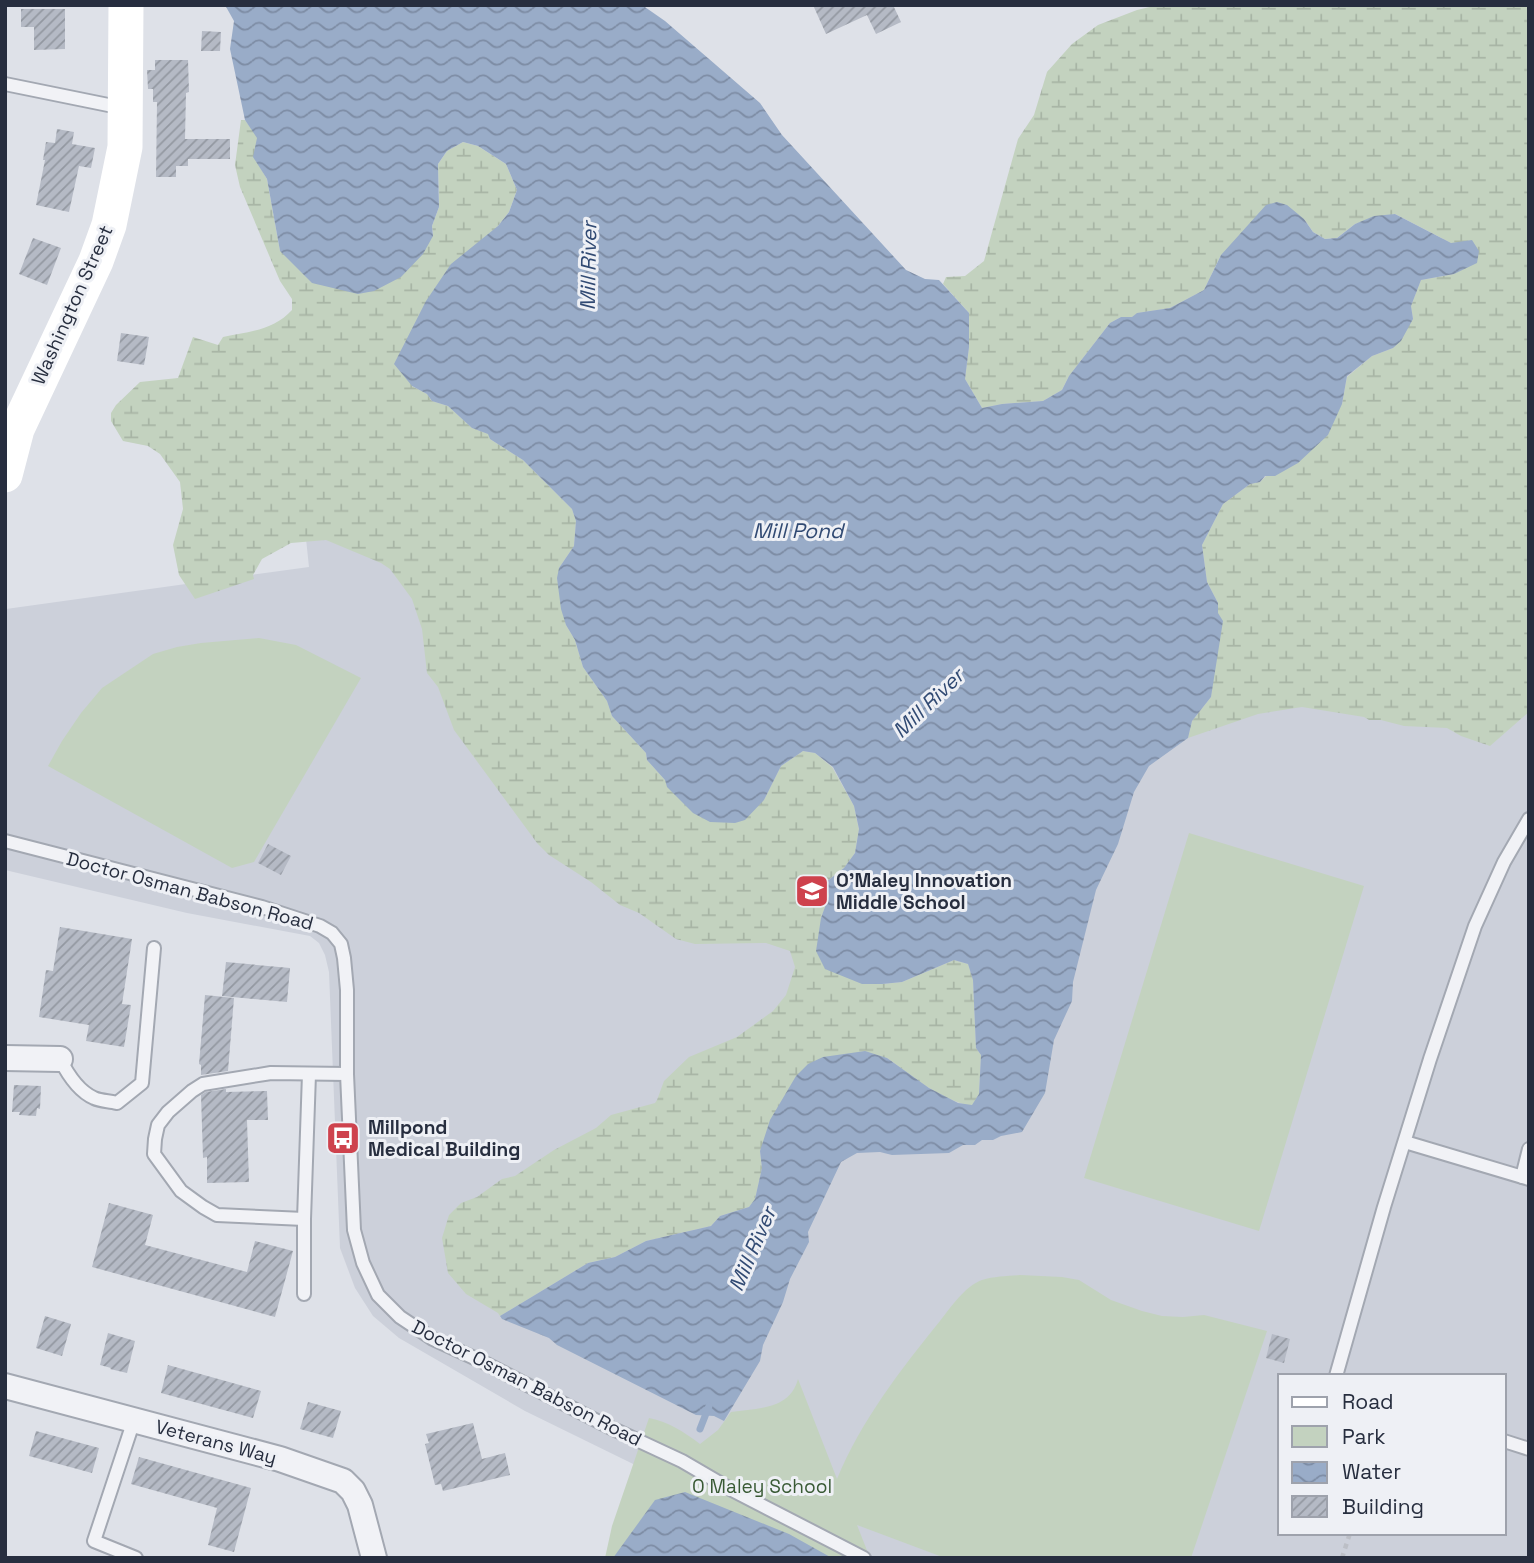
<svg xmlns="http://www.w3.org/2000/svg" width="1534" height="1563" viewBox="0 0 1534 1563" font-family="'Space Grotesk',sans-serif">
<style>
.built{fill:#ccd0da;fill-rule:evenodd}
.wetland{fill:url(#wetland-marsh)}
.park{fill:#c3d2bf}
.water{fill:url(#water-waves)}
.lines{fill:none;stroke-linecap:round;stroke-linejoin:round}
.stream{stroke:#99acc8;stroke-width:7}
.building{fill:url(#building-hatch)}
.lane-casing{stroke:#a3a8b2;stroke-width:16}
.street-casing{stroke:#a3a8b2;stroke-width:28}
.path{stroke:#bcbfc6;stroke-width:4.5;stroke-dasharray:5 5;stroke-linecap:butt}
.lane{stroke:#f1f2f6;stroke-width:12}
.street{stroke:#f1f2f6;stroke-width:24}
.secondary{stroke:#fff;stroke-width:35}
.labels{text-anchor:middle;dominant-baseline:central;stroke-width:6;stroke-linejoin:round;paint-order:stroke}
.street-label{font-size:19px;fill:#272e3f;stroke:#eef0f5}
.poi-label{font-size:19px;font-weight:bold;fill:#272e3f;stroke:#eef0f5;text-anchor:start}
.park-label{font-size:19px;fill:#395a35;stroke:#eef0f5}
.water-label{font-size:21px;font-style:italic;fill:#314a73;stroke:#eef0f5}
</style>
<defs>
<pattern id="wetland-marsh" width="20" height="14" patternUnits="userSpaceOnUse" patternTransform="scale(1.75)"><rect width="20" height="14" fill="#c3d2bf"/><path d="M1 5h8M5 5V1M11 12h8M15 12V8" fill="none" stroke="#a8b5a5"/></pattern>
<pattern id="water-waves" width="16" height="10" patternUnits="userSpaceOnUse" patternTransform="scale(1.75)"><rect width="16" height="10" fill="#99acc8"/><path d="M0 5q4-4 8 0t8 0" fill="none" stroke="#7d8ca4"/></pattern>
<pattern id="building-hatch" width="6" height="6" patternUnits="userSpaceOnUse" patternTransform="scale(1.75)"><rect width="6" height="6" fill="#b5bac5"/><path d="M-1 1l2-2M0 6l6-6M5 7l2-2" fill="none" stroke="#9398a1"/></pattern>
</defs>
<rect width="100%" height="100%" fill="#dee1e8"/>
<path class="built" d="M1529,229V1558H825L525,1411L399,1338L373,1316L355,1288L340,1248L329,972L325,955L319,943L310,936L187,913L5,870L6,609L309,567L292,407ZM1280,1376H1504V1533H1280Z"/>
<g class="wetland">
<polygon points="1158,5 1529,5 1529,712 1490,746 1461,736 1447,728 1404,726 1381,720 1369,720 1364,717 1302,707 1258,714 1188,738 1192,721 1211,697 1218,613 1218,603 1207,582 1202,545 1223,504 1250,484 1260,482 1342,404 1347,377 1372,356 1393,348 1413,319 1411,306 1421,280 1454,274 1451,243 1395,214 1355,224 1337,238 1325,239 1313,232 1304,219 1221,255 1204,290 1170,308 1138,313 1132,317 1121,317 1110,323 1069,376 1062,390 1043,401 1002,404 982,408 965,379 969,347 969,313 943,284 946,277 965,276 984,261 1018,139 1034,115 1047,72 1072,44 1098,25 1137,10"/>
<path d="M241,120H245L258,138L254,157L267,179L280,251L433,236L432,226L439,207L438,164L447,151L463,142L478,146L506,164L517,190L509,212L498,226L412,386L427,394L432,401L448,406L472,428L489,434L490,439L523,460L572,509L576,521L574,546L559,568L566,625L575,640L583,667L607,701L612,716L646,753L647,760L665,780L764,800L781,766L803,751L815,753L832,767L854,806L859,830L855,853L844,868L826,882L830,896L821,918L882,984L902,982L954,960L968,964L973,980L976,1048L981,1055L979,1094L972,1106C940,1100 914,1077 887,1058L760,1151L762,1168L755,1200L749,1207L720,1216L711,1226L646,1241L615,1257L588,1263L500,1316L498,1313L466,1294L448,1273L442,1238L449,1215L461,1203L477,1197L502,1179L515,1176L554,1150L596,1128L611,1115L655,1103L657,1100L664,1081L689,1057L737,1037L773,1011L786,995L795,967L790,951L766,943L695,944L676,939L639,913L620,905L591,882L549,855L537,843L454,730L438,687L427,673L422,629L412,599L390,569L381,563L326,540L291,543L262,559L253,575L254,579L195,599L179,575L173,545L183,509L180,482L160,454L148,446L123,441L111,421V413L116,405L140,382L178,378L193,337L218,345L223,337C248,332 274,330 292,310V299L280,281L240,187L235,165Z"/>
</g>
<g class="park">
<polygon points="259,638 296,645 361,678 254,862 232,868 48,766 62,741 81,713 102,688 153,654 177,647 201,643"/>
<polygon points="1189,833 1364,886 1259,1231 1084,1178"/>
<path d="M1020,1275L1062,1277L1079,1280L1111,1300L1142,1311L1162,1316L1183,1317L1204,1315L1267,1331L1191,1558H945L857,1525L870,1558H605L612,1526L649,1418C669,1422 684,1432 700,1444L718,1430L731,1412C757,1408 790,1410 798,1379L837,1479C861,1421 901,1369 940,1321C951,1307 965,1286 982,1280C994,1276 1008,1276 1020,1275Z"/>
</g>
<g class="water">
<polygon points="225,5 642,5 665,21 760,103 782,135 906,270 925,279 939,280 969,313 969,347 965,379 982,408 1002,404 1043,401 1062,390 1069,376 1110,323 1121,317 1132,317 1137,313 1170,308 1204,290 1221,255 1266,205 1277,202 1287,205 1304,219 1313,232 1325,239 1337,238 1355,224 1374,216 1395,214 1451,243 1472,240 1479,251 1477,263 1454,274 1421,280 1411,306 1413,319 1401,341 1393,348 1372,356 1347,376 1342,404 1328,435 1298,463 1275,476 1265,476 1260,482 1250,484 1223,504 1202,545 1207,582 1218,603 1218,613 1223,621 1211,697 1192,721 1188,738 1149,766 1134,792 1118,844 1096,890 1073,982 1072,1001 1054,1040 1045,1093 1022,1132 1001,1136 993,1140 982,1140 975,1145 963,1145 949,1153 892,1155 880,1152 857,1153 841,1162 808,1232 809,1242 790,1279 783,1302 763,1345 760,1361 724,1421 714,1416 696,1415 557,1345 549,1338 502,1319 500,1316 588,1263 615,1257 646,1241 711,1226 720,1216 749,1207 755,1199 762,1168 760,1151 770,1120 796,1076 808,1064 823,1057 865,1051 887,1058 929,1088 958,1103 972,1105 979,1094 981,1055 976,1048 973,980 968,964 954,960 902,982 882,984 862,984 825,969 816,951 821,918 829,896 826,882 844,868 855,853 859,829 854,806 833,767 815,753 803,751 781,766 764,800 745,820 735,823 710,822 693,813 667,787 665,780 647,760 646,753 612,716 607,701 583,667 575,640 566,625 561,609 557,578 559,568 574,546 576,521 572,509 523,460 490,439 488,434 472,428 448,406 432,401 427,394 412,386 394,364 426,301 451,264 498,226 509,212 517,190 506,164 478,146 463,142 447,151 438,164 439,207 432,226 433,236 423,254 401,277 374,291 358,294 312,283 280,251 267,179 253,157 257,138 245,120 230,49 234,21"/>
<polygon points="685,1492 789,1534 832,1558 613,1558 655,1500"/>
</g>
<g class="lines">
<polyline class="stream" points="700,1429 709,1406"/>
</g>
<g class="building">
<polygon points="813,5 893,5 901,22 876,34 867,15 826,34"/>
<polygon points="21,9 65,9 65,49 34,50 34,27 21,27"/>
<polygon points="202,31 221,32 220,51 201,51"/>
<polygon points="155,60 188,60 189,92 186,93 185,139 230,139 230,159 188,159 188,166 176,166 176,177 156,177 157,102 153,102 153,89 148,89 147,70 155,70"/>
<polygon points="57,129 74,132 72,144 95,148 91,168 79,166 69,212 36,205 45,160 43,160 46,142 55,143"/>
<polygon points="33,238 61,248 47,285 19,274"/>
<polygon points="121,333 149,337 144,365 117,361"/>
<polygon points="268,844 291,856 281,875 258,863"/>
<polygon points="60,927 132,939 122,1004 131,1005 124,1047 86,1041 89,1025 39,1017 46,970 53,971"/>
<polygon points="226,962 290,968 287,1002 222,996"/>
<polygon points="205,995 234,998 228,1071 201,1075 201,1065 199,1064"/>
<polygon points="14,1085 41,1086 40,1109 37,1108 36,1116 19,1115 20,1112 12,1112"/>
<polygon points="226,1089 226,1092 267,1091 268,1120 247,1120 249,1182 207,1183 207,1157 203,1158 201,1095 206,1092"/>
<polygon points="109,1203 153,1215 145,1245 247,1272 255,1241 293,1251 275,1317 92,1267"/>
<polygon points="45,1316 71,1324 62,1356 36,1348"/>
<polygon points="108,1333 135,1341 127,1373 110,1369 111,1368 100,1365"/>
<polygon points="1272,1334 1290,1339 1284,1363 1266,1358"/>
<polygon points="168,1365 261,1391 253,1418 161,1393"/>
<polygon points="308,1402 341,1411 333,1438 300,1429"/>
<polygon points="473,1423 482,1459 505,1453 510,1475 443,1491 441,1484 435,1485 425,1444 429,1443 426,1434"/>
<polygon points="36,1431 99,1448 92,1473 29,1456"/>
<polygon points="139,1457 251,1488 234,1552 208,1545 217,1508 131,1484"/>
</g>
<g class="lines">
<g class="lane-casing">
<g id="lane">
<polyline points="5,84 123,108"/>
<polyline points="5,841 262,907 320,926 332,933 341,944 344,958 347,990 347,1074 354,1230 363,1263 378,1295 400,1317 433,1339 483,1362 609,1427 682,1461 730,1489 864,1558"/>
<path d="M60,1059C67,1073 78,1091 94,1098C100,1101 110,1101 117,1103L142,1083L154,948"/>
<polyline points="1405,1142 1529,1179"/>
<polyline points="1522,1177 1529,1149"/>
<polyline points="304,1219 217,1215 203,1207 181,1191 154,1154 155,1139 158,1125 168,1112 192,1091 203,1084 271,1073 347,1074"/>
<polyline points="304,1294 304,1219 309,1074"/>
<polyline points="1336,1376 1384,1207 1430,1059 1475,926 1504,862 1529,819"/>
<polyline points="134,1420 94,1541 136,1558"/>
<polyline points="1504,1441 1529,1449"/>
</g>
</g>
<g class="street-casing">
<g id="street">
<polyline points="5,1058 60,1059"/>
<polyline points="5,1386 280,1459 343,1481 353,1491 360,1505 374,1558"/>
</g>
</g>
<polyline class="path" points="1342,1558 1350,1533"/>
<use href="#lane" class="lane"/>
<use href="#street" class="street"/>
<polyline class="secondary" points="5,475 17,429 96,261 109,225 125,147 126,5"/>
</g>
<defs>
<g id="school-square" transform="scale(1.75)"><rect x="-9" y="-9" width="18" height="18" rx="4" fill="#ce424d" stroke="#eef0f5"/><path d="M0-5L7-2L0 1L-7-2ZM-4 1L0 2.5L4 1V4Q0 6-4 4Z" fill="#fff"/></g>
<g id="bus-square" transform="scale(1.75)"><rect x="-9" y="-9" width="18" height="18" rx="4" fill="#ce424d" stroke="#eef0f5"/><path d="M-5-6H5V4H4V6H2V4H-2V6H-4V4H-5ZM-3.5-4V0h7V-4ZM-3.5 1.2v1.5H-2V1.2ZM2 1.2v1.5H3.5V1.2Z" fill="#fff"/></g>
</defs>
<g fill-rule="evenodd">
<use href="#school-square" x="812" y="891"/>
<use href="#bus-square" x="343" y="1138"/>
</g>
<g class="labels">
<g class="street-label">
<text transform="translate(72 305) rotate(-66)">Washington Street</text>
<text transform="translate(190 891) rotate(15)">Doctor Osman Babson Road</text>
<text transform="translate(527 1383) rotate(27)">Doctor Osman Babson Road</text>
<text transform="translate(216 1442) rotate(15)">Veterans Way</text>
</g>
<g class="poi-label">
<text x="836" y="880">O'Maley Innovation<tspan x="836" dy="22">Middle School</tspan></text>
<text x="368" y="1127">Millpond<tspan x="368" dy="22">Medical Building</tspan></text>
</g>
<g class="park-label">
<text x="762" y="1486">O Maley School</text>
</g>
<g class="water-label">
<text transform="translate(588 266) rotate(-89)">Mill River</text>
<text x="798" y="530">Mill Pond</text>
<text transform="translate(928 703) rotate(-44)">Mill River</text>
<text transform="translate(752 1249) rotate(-67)">Mill River</text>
</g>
</g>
<rect width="1534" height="1563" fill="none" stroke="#272e3f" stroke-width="14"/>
<rect x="1278" y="1374" width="228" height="161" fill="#eef0f5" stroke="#9ea2ac" stroke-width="2"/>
<rect x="1292" y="1397" width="35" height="10" fill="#ffffff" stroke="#9ea2ac" stroke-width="2"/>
<text x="1342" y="1409" font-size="21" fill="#272e3f">Road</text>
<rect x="1292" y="1426" width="35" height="21" fill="#c3d2bf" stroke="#9ea2ac" stroke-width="2"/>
<text x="1342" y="1444" font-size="21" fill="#272e3f">Park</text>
<rect x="1292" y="1462" width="35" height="21" fill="url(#water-waves)" stroke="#9ea2ac" stroke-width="2"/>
<text x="1342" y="1479" font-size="21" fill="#272e3f">Water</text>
<rect x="1292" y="1496" width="35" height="21" fill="url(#building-hatch)" stroke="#9ea2ac" stroke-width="2"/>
<text x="1342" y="1514" font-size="21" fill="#272e3f">Building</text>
</svg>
